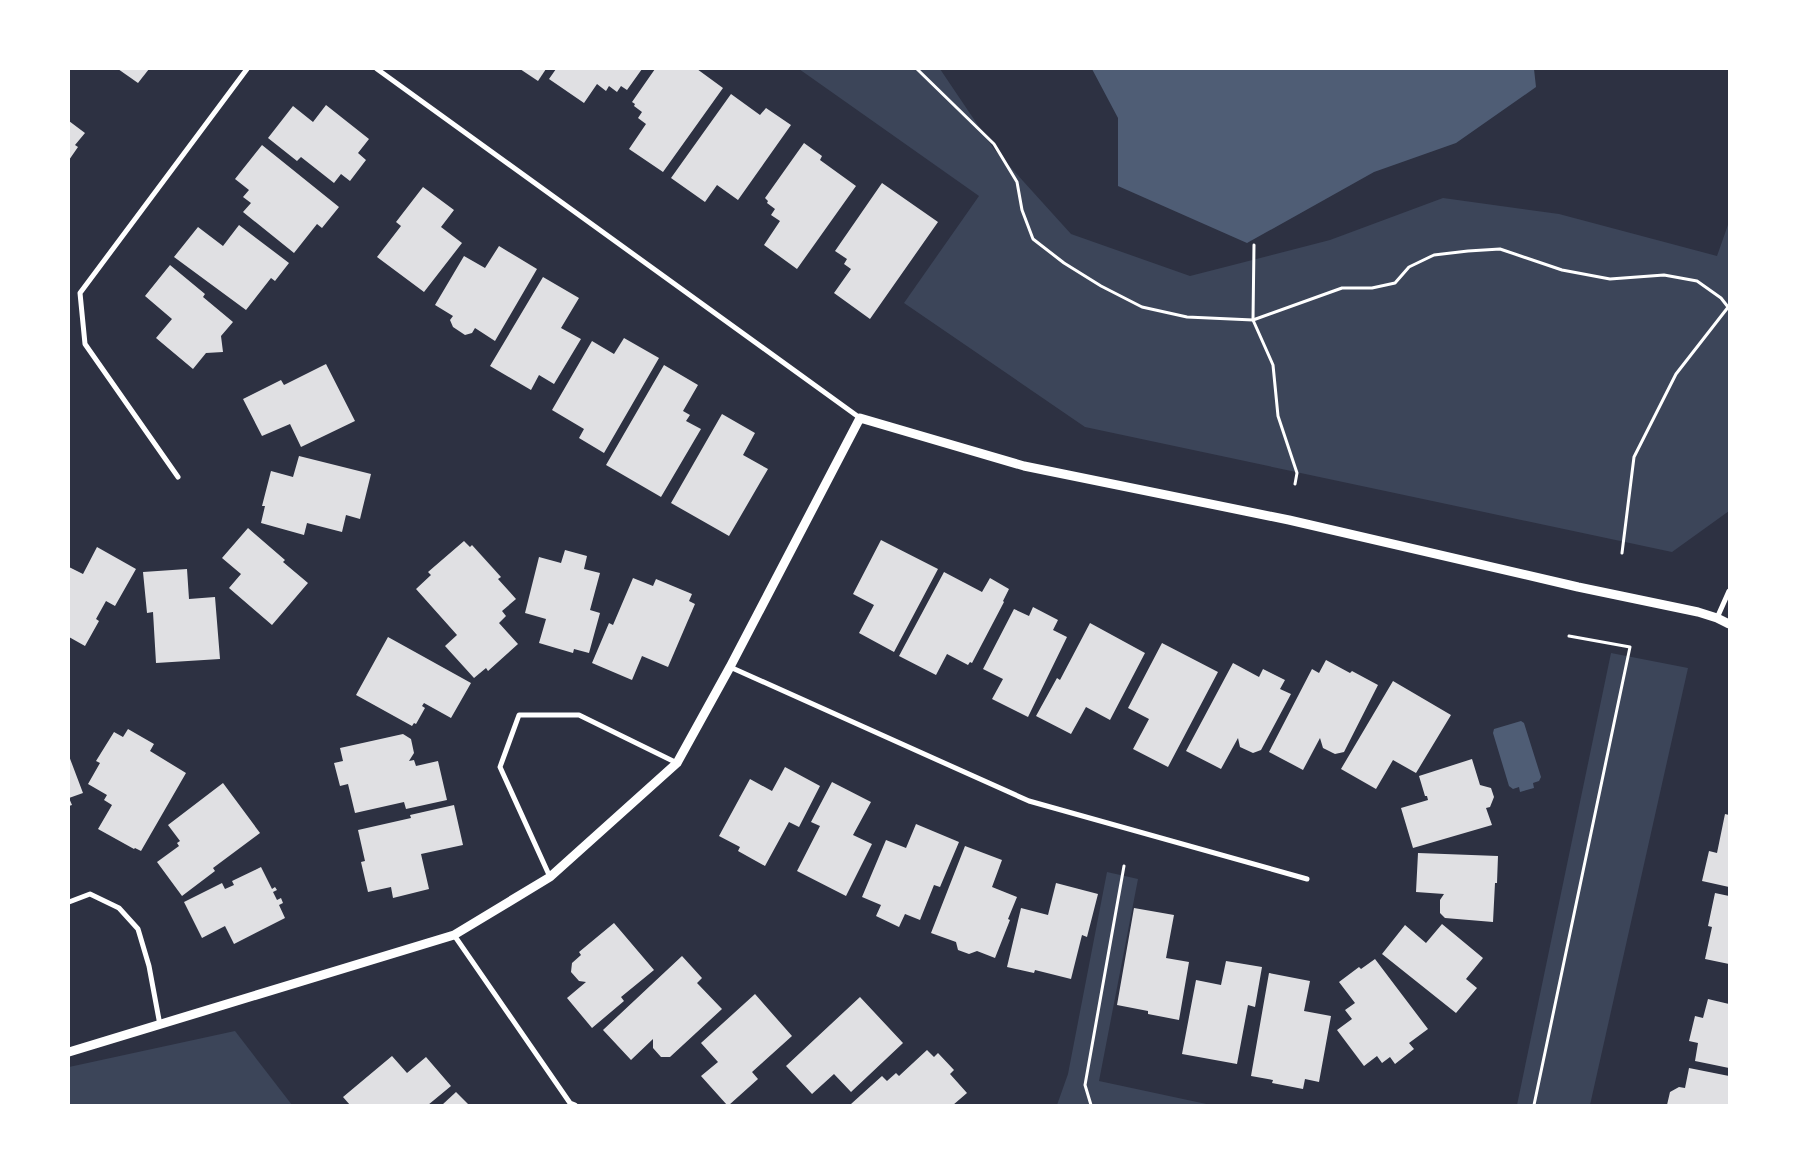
<svg xmlns="http://www.w3.org/2000/svg" width="1798" height="1174" viewBox="0 0 1798 1174" font-family="'Space Grotesk',sans-serif">
<style>
.green{fill:#3c4559}
.water{fill:#4f5d75}
.building{fill:#e0e0e3}
.lines{fill:none;stroke-linecap:round;stroke-linejoin:round}
.path{stroke:#fff;stroke-width:3}
.minor{stroke:#fff;stroke-width:5}
.tertiary{stroke:#fff;stroke-width:9}
</style>
<rect width="100%" height="100%" fill="#2d3142"/>
<g class="green">
<polygon points="799,69 940,69 994,149 1071,234 1190,276 1330,240 1443,198 1559,214 1717,256 1729,222 1729,511 1672,552 1085,427 904,303 979,196"/>
<polygon points="1611,653 1688,668 1590,1105 1517,1105"/>
<polygon points="1107,872 1138,879 1099,1081 1211,1105 1057,1105 1068,1074"/>
<polygon points="235,1031 292,1105 69,1105 69,1067"/>
</g>
<g class="water">
<polygon points="1092,69 1534,69 1536,87 1456,143 1374,172 1247,243 1118,186 1118,118"/>
<polygon points="1521,721 1524,723 1541,777 1539,781 1533,783 1534,788 1520,792 1519,787 1513,789 1509,786 1493,733 1494,729"/>
</g>
<g class="building">
<polygon points="118,69 149,69 138,83"/>
<polygon points="520,69 546,69 538,81"/>
<polygon points="556,69 642,69 627,90 621,86 617,92 609,86 606,91 597,84 584,103 549,79"/>
<polygon points="655,69 697,69 723,88 663,172 629,149 646,124 638,118 642,112 634,106 635,104 632,102"/>
<polygon points="731,94 760,115 766,108 791,125 738,200 717,185 705,202 671,178"/>
<polygon points="326,105 369,139 358,153 366,160 350,181 341,174 334,183 301,157 297,161 268,138 293,106 313,122"/>
<polygon points="69,121 85,133 75,145 78,147 69,160"/>
<polygon points="804,143 822,156 820,160 856,186 797,269 764,245 780,221 771,215 775,209 767,203 768,201 765,198"/>
<polygon points="262,145 339,207 322,228 317,224 294,253 243,212 251,203 243,197 249,190 235,179"/>
<polygon points="882,183 938,222 870,319 834,293 851,269 844,264 847,259 835,251"/>
<polygon points="423,187 454,210 441,227 462,243 424,292 377,257 401,226 396,222"/>
<polygon points="239,225 289,263 275,281 271,278 246,310 174,257 198,227 223,246"/>
<polygon points="499,246 537,269 495,341 475,328 472,333 465,335 453,327 450,320 453,316 435,305 464,256 485,268"/>
<polygon points="170,265 205,294 203,297 233,322 221,336 223,352 206,353 193,369 156,338 172,319 145,296"/>
<polygon points="543,277 579,298 561,328 581,339 554,384 539,375 531,390 490,366"/>
<polygon points="624,338 659,358 604,453 579,438 584,429 552,410 592,341 614,354"/>
<polygon points="326,364 355,421 301,447 290,424 262,436 243,399 281,380 284,385"/>
<polygon points="664,365 698,385 683,411 690,415 686,421 701,429 661,497 606,465"/>
<polygon points="722,414 755,433 743,455 768,469 729,536 671,503"/>
<polygon points="299,456 371,474 360,519 346,515 342,532 307,523 304,535 261,523 265,506 262,506 271,471 293,477"/>
<polygon points="248,528 285,560 283,562 308,583 272,625 229,588 241,574 222,558"/>
<polygon points="881,540 938,569 894,652 859,633 874,605 853,594"/>
<polygon points="464,541 470,547 472,545 501,577 498,579 516,599 502,611 506,616 499,623 518,644 488,671 486,668 474,678 445,646 457,635 416,589 431,575 428,572"/>
<polygon points="97,547 136,569 115,606 106,601 96,619 99,621 85,646 69,637 69,567 83,574"/>
<polygon points="565,550 587,556 584,569 600,573 590,610 600,613 589,653 574,649 573,653 539,643 546,619 525,613 539,557 561,563"/>
<polygon points="187,569 189,599 215,597 220,659 156,663 153,612 147,613 143,572"/>
<polygon points="944,572 982,592 990,578 1009,589 1003,601 1004,602 972,663 970,662 968,665 947,654 936,675 899,656"/>
<polygon points="633,578 653,586 656,579 692,594 689,601 695,604 668,667 642,656 632,680 592,663 609,623 613,625"/>
<polygon points="1033,607 1058,620 1053,630 1067,637 1028,717 992,699 1003,679 983,669 1014,609 1029,616"/>
<polygon points="1090,623 1145,653 1110,720 1086,707 1071,734 1036,716 1057,678 1060,680"/>
<polygon points="388,637 471,683 451,718 424,703 422,706 425,708 416,724 414,723 412,726 356,695"/>
<polygon points="1162,643 1218,672 1168,767 1133,749 1149,719 1128,708"/>
<polygon points="1326,660 1350,673 1352,671 1378,685 1344,752 1335,754 1323,748 1320,738 1303,770 1269,752 1312,669 1319,673"/>
<polygon points="1233,663 1259,677 1263,669 1285,680 1280,689 1291,694 1261,750 1253,753 1240,747 1238,738 1221,769 1186,751"/>
<polygon points="1393,681 1451,715 1416,773 1393,760 1376,789 1341,769"/>
<polygon points="128,729 154,744 150,751 186,773 141,851 135,848 134,849 98,829 112,805 104,800 107,795 88,784 100,763 96,761 114,732 123,737"/>
<polygon points="403,734 411,739 414,753 409,761 414,760 416,766 438,761 447,800 406,809 404,802 355,813 348,784 340,786 334,763 343,761 340,748"/>
<polygon points="69,756 83,793 69,798 72,805 69,806"/>
<polygon points="1472,759 1480,785 1491,788 1494,797 1490,807 1486,808 1492,825 1413,848 1401,808 1428,800 1427,796 1425,796 1419,776"/>
<polygon points="785,767 820,786 799,827 789,822 765,866 738,851 740,847 719,836 750,779 772,791"/>
<polygon points="832,782 871,802 853,835 872,844 846,896 797,871 820,826 811,822"/>
<polygon points="223,783 260,833 213,868 215,871 182,896 157,862 179,846 177,843 180,841 168,825"/>
<polygon points="454,805 463,845 421,854 429,889 393,898 391,887 368,892 361,862 365,861 358,830 411,818 410,815"/>
<polygon points="1725,814 1729,815 1729,887 1702,881 1709,851 1717,853"/>
<polygon points="916,824 959,842 940,887 934,885 920,920 905,914 899,927 876,916 881,905 862,897 886,840 906,848"/>
<polygon points="965,846 1002,860 992,887 1017,897 1008,919 1010,920 995,958 977,951 969,954 958,950 956,942 931,933"/>
<polygon points="1418,853 1498,856 1497,883 1495,883 1493,922 1445,918 1440,913 1440,900 1444,894 1416,892"/>
<polygon points="261,867 272,889 275,887 277,890 273,892 277,900 281,898 283,903 279,905 285,918 234,944 225,926 202,938 184,902 222,883 225,889 234,885 232,881"/>
<polygon points="1056,883 1098,894 1087,937 1082,935 1071,979 1035,970 1034,973 1007,967 1021,908 1048,915"/>
<polygon points="1715,893 1729,896 1729,964 1705,959 1712,927 1708,926"/>
<polygon points="1134,908 1174,915 1166,958 1189,962 1179,1020 1148,1014 1148,1011 1117,1005"/>
<polygon points="614,923 654,970 621,997 624,1001 592,1028 567,998 586,982 579,981 571,972 572,963 581,955 579,952"/>
<polygon points="1442,924 1483,958 1466,979 1477,988 1456,1013 1382,954 1405,925 1426,943"/>
<polygon points="682,956 702,978 697,983 722,1009 670,1057 661,1057 653,1048 653,1039 631,1060 603,1030"/>
<polygon points="1375,959 1428,1029 1409,1043 1414,1049 1395,1064 1390,1057 1382,1063 1377,1056 1364,1066 1337,1030 1352,1019 1345,1010 1355,1003 1339,982 1359,967 1361,969"/>
<polygon points="1226,961 1262,967 1255,1007 1248,1005 1237,1064 1182,1054 1196,980 1221,985"/>
<polygon points="1269,973 1310,981 1304,1011 1331,1016 1319,1082 1305,1079 1303,1089 1272,1083 1273,1080 1251,1076"/>
<polygon points="755,994 792,1036 752,1072 758,1079 729,1105 727,1105 701,1076 718,1062 701,1043"/>
<polygon points="860,997 903,1043 851,1092 834,1074 812,1094 786,1066"/>
<polygon points="1708,999 1729,1004 1729,1068 1695,1061 1698,1043 1689,1041 1695,1016 1703,1018"/>
<polygon points="927,1050 934,1057 938,1053 954,1070 950,1074 967,1093 953,1105 851,1104 882,1076 887,1081 896,1073 899,1076"/>
<polygon points="392,1056 407,1073 426,1057 451,1086 428,1105 350,1105 343,1097"/>
<polygon points="1689,1068 1729,1076 1729,1105 1667,1105 1670,1092 1679,1087 1685,1088"/>
<polygon points="456,1092 469,1105 442,1105"/>
</g>
<g class="lines">
<g class="path">
<polyline points="917,69 994,144 1017,182 1022,210 1033,239 1064,263 1101,286 1142,307 1187,317 1253,320 1342,288 1372,288 1395,283 1409,267 1434,255 1468,251 1500,249 1562,270 1610,279 1664,275 1697,281 1721,298 1728,307"/>
<polyline points="1254,245 1253,320 1273,365 1278,416 1297,473 1295,484"/>
<polyline points="1622,553 1634,457 1676,374 1729,306"/>
<polyline points="1091,1105 1085,1085 1124,866"/>
<polyline points="1534,1105 1630,647 1569,636"/>
</g>
<g class="minor">
<polyline points="377,69 860,418"/>
<polyline points="178,477 85,344 80,293 247,69"/>
<polyline points="1717,618 1729,591"/>
<polyline points="730,667 1029,801 1307,879"/>
<polyline points="550,877 500,767 519,715 579,715 677,763"/>
<polyline points="69,902 90,894 119,908 138,929 149,966 160,1025"/>
<polyline points="454,935 570,1103 575,1105"/>
</g>
<polyline class="tertiary" points="69,1052 454,935 550,877 677,763 730,667 860,418 1024,466 1289,520 1578,587 1698,612 1717,618 1729,624"/>
</g>
<rect width="1798" height="1174" fill="none" stroke="#ffffff" stroke-width="140"/>
</svg>
